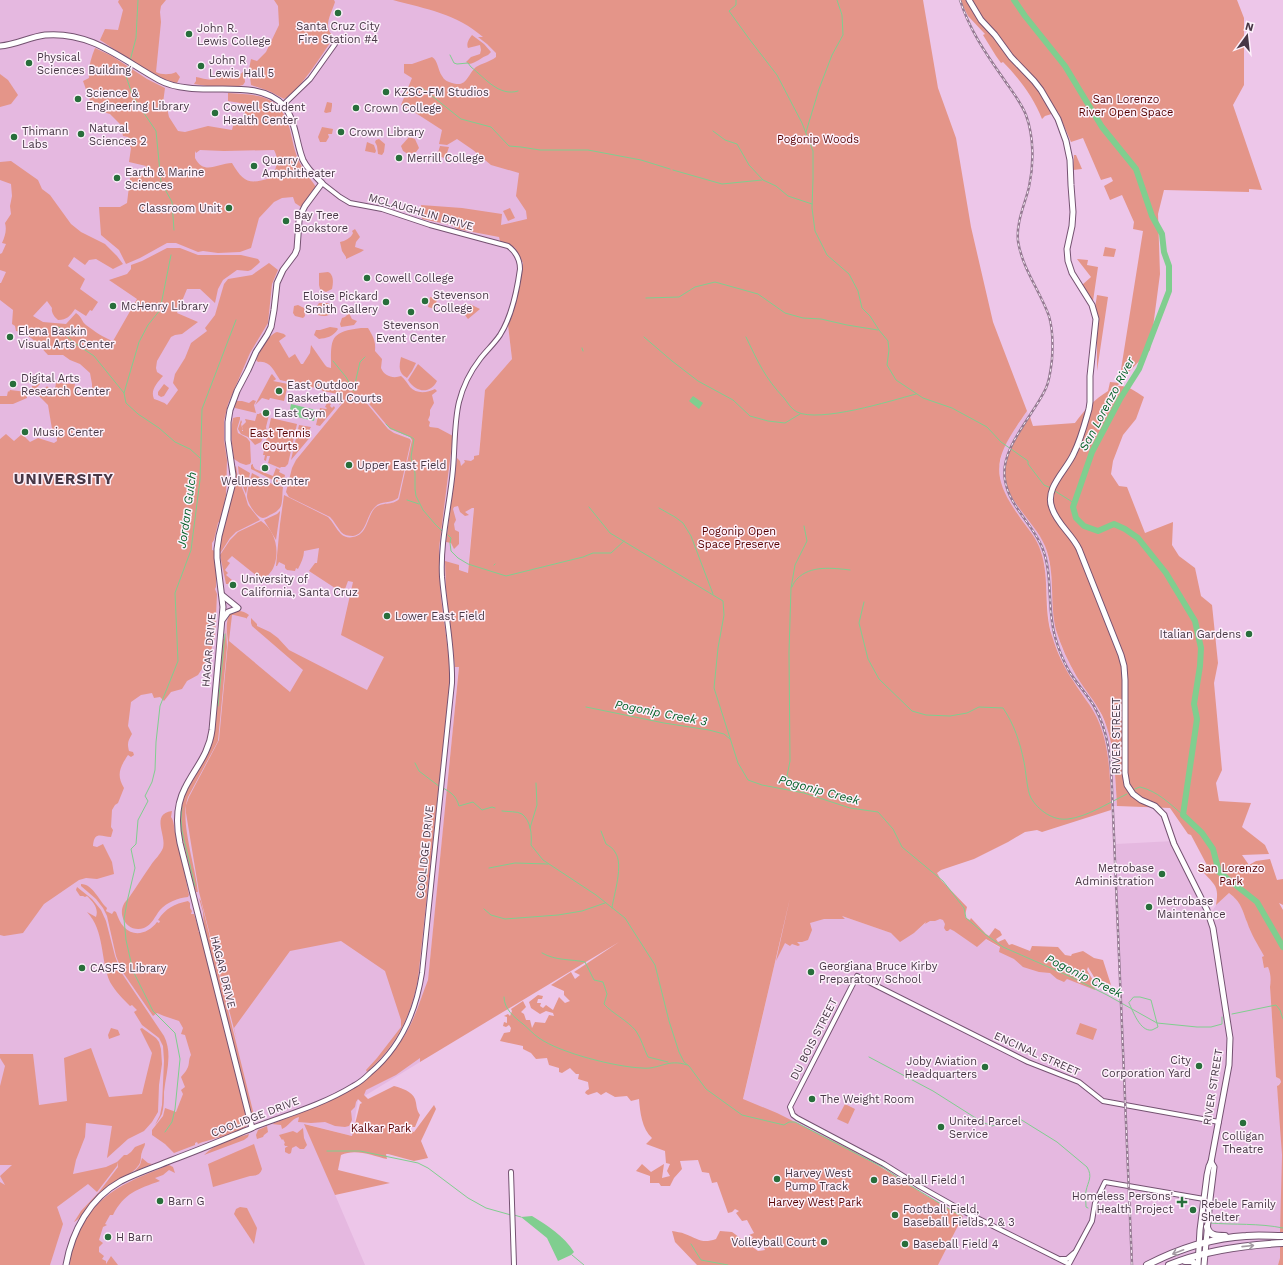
<svg xmlns="http://www.w3.org/2000/svg" width="1283" height="1265" viewBox="0 0 1283 1265" font-family="'Work Sans',sans-serif">
<style>
.built{fill:#e5b8e0}
.green{fill:#e49589;fill-rule:evenodd}
.water{fill:#80ce8f}
.lines{fill:none;stroke-linecap:round;stroke-linejoin:round}
.stream{stroke:#80ce8f;stroke-width:1}
.river{stroke:#80ce8f;stroke-width:6}
.minor-casing{stroke:#745271;stroke-width:6}
.major-casing{stroke:#745271;stroke-width:7}
.highway-casing{stroke:#745271;stroke-width:8}
.minor{stroke:#fff;stroke-width:4}
.major{stroke:#fff;stroke-width:5}
.highway{stroke:#fff;stroke-width:6}
.rail-casing{stroke:#957a92;stroke-width:2.5}
.rail{stroke:#fdf1fb;stroke-width:1;stroke-dasharray:3;stroke-linecap:butt}
.oneway{stroke:#a39ba2}
.poi-dot{fill:#286e3b;stroke:#fdf1fb;stroke-width:1.5}
.labels{text-anchor:middle;dominant-baseline:central;stroke-width:3;stroke-linejoin:round;paint-order:stroke}
.poi-label{font-size:11px;fill:#473745;stroke:#fdf1fb;text-anchor:start}
.park-label{font-size:11px;fill:#570000;stroke:#fdf1fb}
.street-label{font-size:11px;fill:#473745;stroke:#fdf1fb}
.water-label{font-size:12px;font-style:italic;fill:#08622a;stroke:#fdf1fb}
.district-label{font-size:15px;font-weight:bold;letter-spacing:1px;fill:#473745;stroke:#fdf1fb}
</style>
<rect width="100%" height="100%" fill="#edc6e9"/>
<g class="built">
<polygon points="0,0 528,0 521,73 556,248 508,325 512,359 485,390 448,781 420,1062 358,1100 352,1136 305,1124 365,1265 0,1265"/>
<polygon points="1027,411 1030,417 1013,441 1006,457 1004,470 1006,483 1011,495 1039,533 1046,548 1051,570 1054,615 1056,630 1062,648 1071,667 1096,704 1107,727 1114,757 1117,806 1111,806 1109,771 1099,724 1088,703 1066,670 1052,637 1049,621 1045,566 1041,551 1034,537 1009,502 1001,485 999,467 1003,449 1010,436"/>
<polygon points="1174,841 1210,915 1216,905 1229,893 1236,899 1241,906 1247,922 1264,956 1262,958 1264,968 1268,967 1271,974 1271,982 1270,987 1276,1077 1280,1079 1281,1082 1277,1086 1283,1150 1280,1232 1280,1258 1278,1265 938,1265 965,1211 847,1148 743,1100 790,898 891,933 914,933 930,919 940,907 970,930 1025,963 1091,983 1121,1002 1116,844"/>
</g>
<g class="green">
<path d="M119,0H166L161,6L160,12L161,22L156,72C161,75 171,75 176,72L180,77L177,83C158,81 118,51 100,40L105,29L118,30L123,10L118,2Z"/>
<path d="M274,0H334L335,2C331,15 322,27 334,37C323,53 299,92 284,99L269,91L251,85L249,69L251,59L257,61L266,52L279,25L278,6Z"/>
<path d="M393,0H923L938,88L956,138L971,227L993,322L1027,411C998,453 986,470 1019,516C1027,528 1037,538 1041,552C1050,579 1043,609 1052,636C1057,652 1064,668 1074,682C1081,694 1091,705 1097,718C1110,746 1110,777 1111,807V810L1042,832L1037,830L1025,832L1008,842L974,859L941,870L937,873L941,880L967,907L965,915L966,918L970,920L971,918L986,934L989,936L995,928L1000,931L1002,935L996,939L998,942L1005,939L1009,945L1012,944L1030,951L1032,946L1058,947L1065,955L1071,956L1072,954L1083,951L1094,958L1103,960L1111,985L1103,981L1097,982L1088,967L1087,970L1094,982L1095,990L1067,979L1064,982L1057,979L1050,973L1039,972L1023,967L1014,959L999,952L1000,947L986,939L977,947L954,931L950,929L948,931H946L944,928L945,924L943,920L940,919L935,921H930L925,924L926,922L914,933L900,942L891,933L842,916L845,919H824L810,923L812,930L808,940L802,942H797L800,945L798,946L792,944L790,946L785,943L776,961L790,898L743,1099L777,1113L847,1148L879,1166L927,1196L963,1216L938,1265H697L675,1242L672,1231C676,1232 681,1232 685,1234C698,1239 702,1244 716,1239L720,1231L732,1232L758,1251L765,1250L760,1240L753,1242L750,1241L753,1237L749,1235L754,1233L747,1220L742,1221L736,1213L739,1211L735,1209L732,1212L728,1213L717,1182L712,1183L709,1173L702,1172L698,1160L680,1161L682,1169L674,1178L670,1186H661L659,1183H650V1176L636,1171L642,1164L651,1172L664,1164L662,1178L670,1176L667,1171L670,1164L666,1163L665,1151L646,1144L652,1138C642,1129 640,1112 639,1099L631,1101L627,1096L615,1097L606,1092L601,1095L597,1092L588,1095L585,1093L586,1091L589,1089L588,1082L578,1079L579,1074H576L570,1068L562,1073L559,1072V1068L549,1065L547,1058L536,1059L531,1053L523,1049V1046L500,1041L504,1033L510,1032L511,1028L509,1025L506,1027L503,1026L504,1022L507,1023V1017L504,1016L508,1014L510,1016L512,1011L511,1009L523,1001L526,1007L521,1012L524,1014L526,1020H530L532,1028L535,1022L545,1023L549,1015L554,1016L553,1013L546,1011L540,1014L531,1008L529,1002L538,995L543,996L542,999H538L537,1003H541L540,1006L543,1008L546,1005L553,1010L559,997L565,1003L570,1001L564,995V991L551,985L571,972L575,979L580,975L574,972L619,942L420,1062V1058L396,1075L366,1090L364,1095L368,1099L394,1086C401,1088 412,1091 415,1099C417,1105 416,1110 420,1115L415,1127H410L407,1125V1129L414,1132L434,1105L436,1109L421,1141L428,1158L414,1161L388,1154H386L387,1159C373,1156 356,1148 341,1155L338,1170L390,1183L335,1195L304,1124L352,1136L360,1104L362,1103L358,1099L356,1102L355,1107L351,1111L352,1120L349,1126L345,1127L335,1126L325,1122L311,1123L298,1122L299,1117C291,1119 289,1126 282,1129L281,1125L272,1124C323,1104 370,1090 401,1041C414,1023 420,1000 428,980L459,667H455L446,590L445,561L459,565V570L468,573L474,508H472L465,512L469,515L465,516L460,512L458,506L454,507L453,509L456,520L454,524L455,530L459,532V544L454,549L451,543L446,542L457,458L460,461L461,466L465,462L464,460L471,461L474,459V456L479,455L485,390L512,359L508,325L512,316L523,263L515,248L500,241L499,237L457,229L451,225L422,219L421,205L462,208L502,214L501,225L527,219L526,211L516,196L519,173L491,165L473,150L457,139L447,145L439,144L442,130L411,110L401,105L412,78L404,73V64H412L432,57C438,60 438,71 442,76C444,80 448,82 452,83C467,88 467,75 476,67C482,63 490,62 496,57V53L487,44L478,37H483C457,14 426,9 393,0Z"/>
<path d="M960,0H1237L1244,18V85L1233,105L1262,190L1249,189V192L1164,190L1158,214L1160,274L1150,350L1119,382L1143,231L1133,229L1134,222L1122,195L1110,200L1104,186L1113,181L1111,177L1101,180L1083,138L1071,142L1058,112L1045,116L1042,119C1034,98 1019,78 1003,62L1001,63L996,56L983,35L985,34L968,16Z"/>
<path d="M472,35L484,44L491,52L488,55C482,57 476,63 469,64L466,62L471,57L480,54L481,50L480,45L468,48C466,43 469,39 472,35Z"/>
<path d="M95,48L112,56L147,79L165,88L163,103L167,108L169,117L178,131L185,132L208,126L232,130L234,122L243,123L246,104L228,101V93C255,95 277,93 288,123C292,135 293,147 298,159C302,169 310,178 316,187L301,207L295,203L293,197L282,198L274,202L259,218L251,248L240,252L218,253L203,251L198,252L176,243H167L140,258L126,264L119,250L101,235L99,207H120L127,203L130,178L133,173L143,175L146,166L129,162L131,148L129,144L128,137L123,136L121,125L110,114L93,109L83,81L89,78C88,68 91,58 95,48ZM200,150L224,151L274,150C279,158 277,171 270,178C249,185 243,182 232,163C218,163 204,176 195,158V151L196,153Z"/>
<path d="M244,71L245,82L243,85L239,86H207L194,84L196,81V77C206,79 214,83 222,74L235,79Z"/>
<polygon points="0,74 8,80 18,95 11,104 0,107"/>
<polygon points="327,102 332,103 332,106 331,112 326,113 324,112"/>
<polygon points="322,127 333,129 332,134 328,134 329,137 326,142 320,142 318,137"/>
<polygon points="409,137 415,139 419,148 416,152 408,154 403,151 401,146"/>
<polygon points="379,139 385,144 384,152 382,155 378,154 377,146 375,142 376,140"/>
<polygon points="367,142 374,145 376,151 375,153 365,151"/>
<polygon points="440,146 449,147 447,153 449,159 437,156"/>
<polygon points="1074,155 1076,155 1082,169 1073,170"/>
<path d="M11,161L38,180L42,189L50,195L71,224L81,232L105,244L117,256L123,264L113,269L96,259L89,260L85,265L74,257L68,266L85,279L80,289L98,302L92,311L90,310L86,316L75,309C70,316 67,320 58,320C54,317 51,312 52,308L47,301L33,316L43,322L66,324L76,313C83,318 81,321 86,325C94,331 104,338 113,341L137,299L109,280L127,274L131,269V265L142,261L167,248H180L198,255H241L258,259L260,262L258,264L251,270L248,271L237,270L223,280L218,289L215,303L200,289H187L177,313L198,322L182,334L175,335L171,337L157,361L156,368L157,372L163,376C157,383 150,390 154,399C159,401 164,402 167,405L178,390L173,383L175,374L185,358L191,343L207,331L205,328L215,315L224,284L228,279L252,275L269,263L278,270L272,284L268,323L250,353L228,404L224,421V440L227,460L226,495L221,519L218,523L214,540L212,543V550L215,551L217,573H216V587L215,589L217,594L215,636L209,658L198,675L187,681L182,689L171,692L164,701L160,697L154,698L152,693L141,695L131,702L128,726L132,734C128,741 127,743 129,751L133,752L134,755L131,757L128,755C120,767 116,775 124,788L118,803L115,805L112,810L111,827L113,830L111,837C101,836 94,831 93,846L97,847L103,844L112,862L114,874L97,879L86,878L79,880L44,904L23,933L4,936L0,935V439L6,434L14,441L22,434L30,442L38,438L54,443L57,441L56,433L52,429L48,405L39,396L47,386L51,390L55,389L56,383L75,384L74,390L78,391V396L92,397V384L90,373L80,364L70,360L63,355H48C39,345 29,333 16,331L15,326L12,324L13,310L0,300V283H1L6,272L0,270V254L2,253L6,244L2,243C5,236 7,230 5,223L11,214L10,206L12,196L11,184L0,180V162Z"/>
<polygon points="510,208 515,218 508,221 503,211"/>
<path d="M355,229L360,237L356,242L355,247L364,250L361,252L346,259V257L342,251L340,242C345,241 351,238 353,233L352,231Z"/>
<polygon points="1105,247 1116,249 1114,257 1103,256"/>
<polygon points="1077,259 1088,260 1087,265 1098,267 1093,301 1082,285 1091,277"/>
<path d="M328,272L330,273C334,277 333,284 332,289L326,292L320,289L319,285V273Z"/>
<polygon points="1097,295 1108,297 1097,371 1097,324 1095,308"/>
<polygon points="430,297 437,299 435,309 428,307"/>
<path d="M319,303H327L333,305C335,315 325,318 318,315L316,308Z"/>
<path d="M470,304L480,309L468,319C464,314 463,313 466,306Z"/>
<polygon points="298,305 304,308 305,316 303,318 295,316 293,313 294,306"/>
<polygon points="349,313 352,319 357,321 354,325 341,327 340,324 342,318 345,317"/>
<path d="M330,327L337,328L338,329C333,337 326,338 319,339L314,335L316,330H320Z"/>
<path d="M361,328H368C373,336 376,341 375,351L382,359L381,368C384,376 393,379 401,376C405,379 407,383 410,387C416,394 427,393 435,389L437,391L432,395L434,403L430,410V415L428,420L430,422L429,426L430,427L438,428L453,436L439,548V568L441,598L449,658L450,681L418,979C411,1017 396,1046 367,1072L366,1070L377,1058L401,1027V1020L385,971L341,941L290,951L234,1028L237,1041L199,892L186,813V805L189,797L219,740L228,642C227,632 225,622 230,613C237,610 243,610 249,615L246,619V618L234,615H232L229,641L290,692L303,670L252,626L251,623V618L257,624V626L270,632L278,638L289,650L367,690L384,657L341,635L353,582L348,581L345,589L341,588L338,590L309,571L315,563H317L319,548L304,551C304,557 301,563 298,569L296,568L295,571L287,570L285,568V565L279,562L277,566H276L280,524L284,495L328,517C333,522 336,529 341,534C344,537 349,538 353,537C367,535 367,518 374,509C381,501 393,506 399,499L412,440L410,437L390,429L365,399C352,389 348,397 339,405L342,395L323,391L320,389L280,380C274,371 270,360 258,362L256,360C259,352 269,334 277,332L284,334L286,336L279,341L289,358L295,354L301,364H303L310,353L311,345L325,365L327,367L331,368C331,339 329,332 361,328Z"/>
<path d="M401,357L416,363L412,371L407,378C398,373 399,366 401,357Z"/>
<path d="M418,364L437,381C430,395 415,392 408,380Z"/>
<polygon points="272,374 276,379 275,380 273,381 288,384 284,401 270,398 269,400 262,398 255,405 271,375"/>
<polygon points="27,380 40,382 40,384 32,393 31,393 32,386 36,386 36,384 26,382"/>
<path d="M1110,382L1120,383L1117,386C1128,385 1135,391 1144,397L1136,419L1123,435L1113,461L1111,474L1119,486L1127,487L1145,533L1173,522L1172,545L1179,556L1195,568L1201,596L1212,605L1218,663L1214,683L1222,770L1216,783L1219,801L1251,803L1242,827L1265,845L1269,854L1242,855L1249,865L1256,861L1270,859L1277,880L1283,879V905L1279,903L1283,910V1265H1278L1280,1258V1232L1282,1155L1277,1086L1279,1085L1281,1082L1280,1079L1276,1077L1270,987C1271,980 1271,974 1268,967L1264,968L1262,957L1264,956C1258,945 1251,934 1247,922C1242,909 1241,902 1229,893L1216,905C1219,887 1216,886 1204,873L1208,867L1191,835L1188,834L1170,808L1117,806C1115,775 1115,743 1102,715C1095,701 1085,690 1077,677C1068,662 1061,646 1056,630C1049,603 1056,573 1045,546C1035,522 1006,501 1004,474C1003,451 1017,435 1030,417L1033,426L1075,423C1084,410 1095,399 1108,391Z"/>
<polygon points="164,384 169,388 164,396 161,397 158,395 158,392"/>
<polygon points="10,390 27,392 27,398 13,404 0,404 0,396 7,396 8,391 9,392"/>
<path d="M354,395L359,396L364,400L388,429L394,433L410,439L411,441L398,498C391,504 381,500 375,507C366,515 367,534 353,536C348,536 344,535 341,532C337,527 334,521 330,517L289,497L286,492L292,468L296,460L346,399L350,396Z"/>
<polygon points="253,400 256,401 254,405 256,413 235,408 235,403 236,401 242,401 249,403"/>
<polygon points="327,403 331,404 330,406 332,408 334,406 335,408 320,426 316,425 320,408 326,409 327,408 325,407"/>
<polygon points="260,413 269,415 266,427 267,432 263,436 250,433 249,438 253,439 255,434 264,436 261,442 255,445 248,437 241,434 238,429 241,420 242,422 241,424 243,431 242,426 246,422 245,419 255,421 257,414 259,414"/>
<path d="M237,417H240V419L237,429L238,433L247,438L250,442L251,462L250,464L246,465L240,463L234,459C232,444 230,433 233,418Z"/>
<polygon points="271,418 297,424 288,464 285,467 281,467 280,468 268,463 270,456 267,456 266,461 264,460 265,455 263,455"/>
<polygon points="299,425 311,427 308,432 312,435 291,460"/>
<polygon points="253,464 253,466 255,469 273,476 276,468 280,470 279,472 285,475 284,480 282,483 277,482 251,469 251,465"/>
<polygon points="236,466 238,478 245,495 248,505 260,520 236,532 230,538 221,552 220,553 220,540 235,484 235,467"/>
<polygon points="238,466 250,473 246,494 239,477"/>
<path d="M252,473L274,485L283,487C282,493 283,500 281,506C279,510 276,512 272,514C269,515 266,518 263,518C257,518 247,503 247,496C247,491 251,476 252,473Z"/>
<polygon points="280,511 280,512 276,540 264,520 277,514"/>
<path d="M261,521C275,530 280,550 274,566C272,572 267,576 263,581L232,556L227,561L230,563L225,570L228,573L226,575L232,580L230,584H226L220,555L230,540L238,532Z"/>
<path d="M226,628L227,647L218,741L188,797C179,821 196,867 198,893V892H196L194,887L181,832L180,821L181,810L185,793L207,756L213,738L223,639H225Z"/>
<path d="M172,811L171,817C174,821 174,827 175,832C180,853 185,874 189,895L188,897C178,898 167,902 160,910C155,916 152,925 144,928C126,934 114,911 128,899C136,888 143,876 151,865C155,859 160,855 163,848C167,836 150,814 172,811Z"/>
<path d="M81,884C93,884 99,901 107,908L106,911L112,914L114,911L116,912C118,917 120,923 124,927C134,938 149,933 157,922L159,923L160,921L158,920C166,908 174,904 188,901L190,903V908L192,911L191,914H194L199,930L198,932L200,931L201,935L242,1100L248,1124C242,1134 208,1139 198,1144L197,1142L195,1143V1145L174,1153L165,1144L152,1135V1130L163,1116L165,1108L176,1112L183,1094L181,1090L185,1087L181,1077C183,1074 186,1072 187,1069C190,1064 188,1060 191,1055L185,1035L181,1034L183,1028L179,1021L164,1016L157,1013L153,1016L122,971L116,956L107,916L103,908L96,899L81,886Z"/>
<path d="M77,887L92,899L101,910L106,921L115,956L121,972L164,1036C173,1054 166,1073 164,1092C164,1099 164,1107 162,1114C160,1118 158,1121 155,1125L160,1115L162,1105L164,1061L163,1046L159,1038L142,1025L134,1012L137,1010L132,1005L130,1006C123,999 115,991 110,982C100,959 105,931 87,912L96,917C99,908 93,902 87,896L85,897L83,896H80L76,890Z"/>
<polygon points="199,898 201,901 252,1107 255,1119 253,1121 205,930 206,931 204,928 203,912"/>
<polygon points="1080,1023 1097,1029 1093,1040 1076,1034"/>
<polygon points="111,1028 118,1030 120,1035 109,1039 108,1035"/>
<polygon points="142,1028 156,1038 159,1042 161,1049 162,1064 159,1085 158,1112 152,1122 144,1131 128,1139 107,1158 112,1126 86,1123 85,1137 76,1160 73,1174 106,1167 117,1162 117,1166 97,1192 88,1184 57,1207 63,1224 50,1265 0,1265 0,1182 5,1185 0,1176 12,1165 0,1165 0,1086 5,1066 0,1058 0,1054 33,1054 39,1105 67,1101 64,1058 91,1048 109,1097 142,1094 152,1053 140,1029"/>
<polygon points="845,1104 855,1109 848,1124 837,1119"/>
<polygon points="267,1126 268,1132 264,1135 263,1137 257,1139 256,1135 258,1130"/>
<polygon points="303,1128 304,1138 307,1145 304,1149 300,1149 296,1146 292,1148 291,1153 289,1154 285,1152 285,1148 288,1146 285,1146 284,1144 285,1143 283,1139 282,1140 279,1135 293,1131 297,1133"/>
<path d="M249,1134L248,1137L244,1140L204,1155C213,1145 234,1138 249,1134Z"/>
<path d="M145,1143C145,1147 143,1148 142,1152C140,1157 142,1162 138,1166C133,1174 121,1178 113,1183C107,1187 101,1192 96,1197C90,1202 80,1220 74,1222L81,1211L99,1192L118,1167L117,1162L124,1155H127L131,1152L135,1147Z"/>
<path d="M254,1144L262,1169C260,1175 256,1176 250,1176L213,1187L208,1164Z"/>
<polygon points="142,1158 148,1163 152,1164 134,1172 140,1165"/>
<path d="M169,1165L173,1167L175,1173L169,1170L163,1175L155,1178L160,1181C138,1189 124,1193 113,1215H110L105,1224L107,1225L103,1227L99,1240L103,1243L99,1247V1252L104,1256L102,1259L106,1261V1264L111,1256L118,1265H70C70,1253 74,1241 80,1230C98,1191 132,1180 169,1165Z"/>
<polygon points="240,1207 247,1208 257,1228 254,1244 234,1214 236,1209"/>
</g>
<g class="water">
<polygon points="693,396 703,403 699,409 689,401"/>
<polygon points="291,404 316,410 314,421 289,415"/>
<path d="M532,1216C548,1226 564,1236 574,1252L571,1255L558,1261L547,1238L521,1217Z"/>
</g>
<g class="lines">
<g class="stream">
<polyline points="736,0 736,5 729,11 750,40 777,75 802,123 813,151 813,179 812,208 815,231 827,255 849,274 858,291 862,308 870,316 879,330 888,341 889,350 887,365 896,380 923,398 952,408 987,427 1001,442 1028,461 1028,464 1044,485 1051,488"/>
<path d="M450,55L454,63L457,64L468,63L471,67C485,78 499,97 518,91"/>
<polyline points="130,61 136,38 138,0"/>
<polyline points="129,64 126,76 133,97 156,131 161,182 172,202 174,230"/>
<polyline points="422,88 461,119 491,127 509,146 521,147 540,150 588,150 641,160 670,169"/>
<polyline points="713,131 725,140 737,144 749,165 763,180 776,186 788,196 812,204"/>
<polyline points="806,132 819,89 832,55 843,35 842,15 837,0"/>
<polyline points="673,170 722,184 762,180"/>
<polyline points="171,255 160,310 148,325 139,342 124,393 126,403 138,414 159,428 175,442 190,449 200,458"/>
<polyline points="646,298 679,297 695,287 715,282 758,294 785,313 803,318 821,319 847,325 878,330"/>
<polyline points="59,327 73,342 94,356 124,393"/>
<polyline points="644,337 672,361 698,381 733,400 750,416 768,421 785,423 800,414"/>
<path d="M746,337C758,362 765,378 784,398C788,403 791,409 797,412C820,423 890,401 916,394"/>
<polyline points="582,348 583,351"/>
<polyline points="333,361 346,377 354,391"/>
<polyline points="354,388 360,362 365,357"/>
<polyline points="386,424 390,428 411,437 414,439 411,457 415,473 415,489 416,496 423,510 435,524 442,531"/>
<polyline points="1055,491 1074,503"/>
<polyline points="407,500 419,504"/>
<polyline points="589,507 610,533 723,601 724,615 718,648 714,688 738,763 748,780 762,785 804,793 850,808 878,812 893,829 902,847 943,881 964,908 966,918 986,935 1003,947 1071,977 1107,995 1157,1023 1197,1027 1211,1027 1222,1024 1222,1017"/>
<polyline points="659,508 675,517 683,523 691,536 713,594"/>
<polyline points="448,535 451,538 450,543 451,551 458,558 468,564 506,576 583,557 593,553 611,553 624,541"/>
<polyline points="494,565 495,564"/>
<path d="M792,587C793,584 795,581 797,579C810,565 833,568 850,570"/>
<path d="M864,602L859,623L868,659L879,679L912,711L926,715L950,716L967,713L979,707L1003,708C1014,724 1020,742 1024,762C1026,771 1027,791 1031,798C1038,810 1053,821 1068,819C1087,817 1110,802 1127,794"/>
<polyline points="218,706 225,634"/>
<polyline points="586,707 664,723 709,730 724,734 730,739"/>
<polyline points="415,763 419,771 440,787"/>
<path d="M443,788C452,793 456,796 459,806L473,802L482,810L492,807L495,808"/>
<path d="M1135,789L1140,787C1157,791 1169,803 1183,815"/>
<polyline points="804,792 787,776 790,761 789,652 791,588 795,565 807,541 804,526"/>
<polyline points="182,807 181,819 182,831 195,886"/>
<path d="M502,811C508,812 517,811 522,814C531,821 532,835 531,845L543,860L596,895L625,918L655,965L669,1021L679,1052L684,1062L689,1066L706,1089L742,1115L784,1125L789,1122H795L884,1168L906,1183L961,1216"/>
<polyline points="530,828 537,805 536,783"/>
<path d="M601,831L606,844C609,846 613,848 615,852C624,865 614,893 612,908"/>
<polyline points="489,868 515,863 548,864"/>
<polyline points="484,909 491,915 505,919 558,915 582,911 605,903"/>
<path d="M542,953C556,961 571,959 585,962L594,980L603,982L607,994L604,1004C613,1014 627,1020 636,1031C641,1038 644,1049 648,1057L668,1062"/>
<path d="M504,997C504,1009 514,1017 523,1024C528,1028 533,1034 539,1038C560,1053 616,1067 642,1068C659,1070 668,1058 687,1065"/>
<path d="M1134,997H1140L1151,1000L1158,1027C1156,1028 1154,1029 1152,1030C1140,1032 1133,1011 1129,1003Z"/>
<polyline points="1232,1014 1276,1005 1280,1010 1283,1019"/>
<polyline points="869,1057 933,1091 982,1122 992,1126 998,1124"/>
<path d="M1012,1121L1020,1119L1057,1142L1087,1167C1093,1177 1088,1181 1086,1191C1085,1196 1086,1202 1086,1207L1088,1208"/>
<polyline points="165,1132 172,1122 175,1109 180,1059 175,1033 153,1011 133,971 126,940 124,919 127,902 135,868 131,849 136,844 138,820 148,801 145,796 152,782 155,770 156,742 160,706 178,661 175,593 191,550 200,480 202,409 236,320"/>
<polyline points="327,1151 360,1151 418,1163 428,1168 468,1198 486,1208 511,1215"/>
<polyline points="514,1215 521,1217"/>
<path d="M1210,1223C1234,1225 1259,1223 1283,1228"/>
<polyline points="691,1244 701,1260 728,1265"/>
<polyline points="572,1255 584,1265"/>
</g>
<polyline class="river" points="1014,0 1025,16 1065,66 1088,104 1102,127 1136,169 1152,216 1162,234 1164,252 1169,266 1169,291 1139,369 1120,399 1092,452 1073,507 1076,518 1084,526 1098,531 1114,524 1125,529 1138,538 1166,573 1195,621 1201,648 1200,666 1194,704 1197,719 1183,815 1202,833 1213,849 1219,872 1257,902 1283,947"/>
<g class="minor-casing">
<g id="minor">
<polyline points="283,105 310,79 335,44"/>
<path d="M252,1128C286,1115 322,1105 353,1086C359,1083 365,1078 370,1073C401,1047 416,1012 422,973L452,683C453,648 445,613 442,577C440,540 450,505 453,469C455,447 454,423 459,402C463,386 470,372 480,359C486,351 494,344 500,335C512,316 517,291 520,269C520,259 516,252 508,246L430,225L382,209L350,203L340,197L322,183"/>
<polyline points="511,1172 514,1265"/>
<polyline points="1204,1199 1105,1182 1095,1203 1092,1221 1069,1264 965,1212 919,1186 884,1164 797,1118 793,1115 790,1107 857,976 1028,1062 1079,1082 1103,1101 1219,1122"/>
<polyline points="1061,1259 1067,1259 1074,1253"/>
</g>
</g>
<g class="major-casing">
<g id="major">
<path d="M969,0L981,20L995,35L1011,57L1034,81L1041,90L1058,119L1066,141L1070,160L1071,185L1073,212L1072,226L1067,249L1068,261L1072,273L1092,305L1096,319L1090,376V402L1089,409C1085,423 1081,439 1074,453C1067,470 1044,488 1052,508C1057,524 1072,534 1079,549L1121,655L1124,666L1125,680V773L1127,785L1133,794L1141,800L1155,806L1164,815L1174,844L1207,910L1213,928L1230,1038L1229,1065L1211,1162L1209,1166L1207,1175L1200,1230L1198,1265"/>
<path d="M0,46C16,45 29,37 45,35C91,31 121,59 159,80C168,85 178,87 188,88C217,92 262,81 284,106C296,121 296,143 303,160C308,170 315,176 322,183L305,206L301,214L299,221L297,249L295,254L283,270L277,283L274,310L271,327L267,335L256,352L248,370L237,391L230,410L228,422V440L233,475L232,486L219,536L217,549V558L223,607L212,730C209,754 195,768 185,788C176,805 176,824 180,843L252,1128C225,1139 199,1150 172,1160C155,1167 137,1173 121,1181C90,1198 72,1231 66,1265"/>
<polyline points="222,595 238,608"/>
<polyline points="223,619 228,612 236,609"/>
<polyline points="1204,1265 1210,1199 1214,1167 1211,1162"/>
</g>
</g>
<g class="highway-casing">
<g id="highway">
<path d="M1207,1227C1209,1236 1217,1236 1225,1236"/>
<polyline points="1185,1261 1192,1261 1196,1265"/>
<path d="M1147,1265C1178,1249 1211,1238 1246,1236C1258,1235 1271,1236 1283,1236"/>
<path d="M1169,1265C1205,1250 1244,1245 1283,1243"/>
</g>
</g>
<use href="#minor" class="minor"/>
<use href="#major" class="major"/>
<use href="#highway" class="highway"/>
<g class="rail-casing">
<path id="rail" d="M960,0C969,29 986,54 1003,78C1011,90 1021,102 1026,115C1034,137 1034,164 1029,187C1025,204 1016,222 1018,241C1022,268 1040,291 1049,316C1053,330 1053,345 1052,359C1051,368 1050,379 1046,388C1034,415 999,449 1005,480C1009,506 1032,523 1042,547C1054,576 1046,610 1056,640C1059,650 1064,662 1069,671C1077,684 1087,694 1094,706C1109,732 1111,760 1112,789L1132,1265"/>
</g>
<use href="#rail" class="rail"/>
</g>
<defs><path id="oneway-shaft" d="M-6 0H5M1.5-3L5.5 0L1.5 3" fill="none" stroke-width="1.6" stroke-linecap="round" stroke-linejoin="round"/></defs>
<g class="oneway">
<use href="#oneway-shaft" transform="translate(1248 1246) rotate(-6)"/>
<use href="#oneway-shaft" transform="translate(1178 1252) rotate(159)"/>
</g>
<g class="poi-dot">
<circle cx="338" cy="13" r="4"/>
<circle cx="189" cy="34" r="4"/>
<circle cx="29" cy="63" r="4"/>
<circle cx="201" cy="66" r="4"/>
<circle cx="386" cy="92" r="4"/>
<circle cx="78" cy="99" r="4"/>
<circle cx="356" cy="108" r="4"/>
<circle cx="215" cy="113" r="4"/>
<circle cx="341" cy="132" r="4"/>
<circle cx="81" cy="134" r="4"/>
<circle cx="14" cy="137" r="4"/>
<circle cx="399" cy="158" r="4"/>
<circle cx="254" cy="166" r="4"/>
<circle cx="117" cy="178" r="4"/>
<circle cx="229" cy="208" r="4"/>
<circle cx="286" cy="221" r="4"/>
<circle cx="367" cy="278" r="4"/>
<circle cx="425" cy="301" r="4"/>
<circle cx="386" cy="302" r="4"/>
<circle cx="113" cy="306" r="4"/>
<circle cx="411" cy="312" r="4"/>
<circle cx="10" cy="337" r="4"/>
<circle cx="13" cy="384" r="4"/>
<circle cx="279" cy="391" r="4"/>
<circle cx="266" cy="413" r="4"/>
<circle cx="25" cy="432" r="4"/>
<circle cx="349" cy="465" r="4"/>
<circle cx="265" cy="468" r="4"/>
<circle cx="233" cy="585" r="4"/>
<circle cx="387" cy="616" r="4"/>
<circle cx="1249" cy="634" r="4"/>
<circle cx="1162" cy="874" r="4"/>
<circle cx="1149" cy="907" r="4"/>
<circle cx="82" cy="968" r="4"/>
<circle cx="811" cy="972" r="4"/>
<circle cx="1199" cy="1066" r="4"/>
<circle cx="985" cy="1067" r="4"/>
<circle cx="812" cy="1099" r="4"/>
<circle cx="1243" cy="1123" r="4"/>
<circle cx="941" cy="1127" r="4"/>
<circle cx="777" cy="1179" r="4"/>
<circle cx="874" cy="1180" r="4"/>
<circle cx="160" cy="1201" r="4"/>
<path d="M1180 1196h4v4h4v4h-4v4h-4v-4h-4v-4h4z"/>
<circle cx="1193" cy="1210" r="4"/>
<circle cx="895" cy="1215" r="4"/>
<circle cx="108" cy="1237" r="4"/>
<circle cx="824" cy="1242" r="4"/>
<circle cx="905" cy="1244" r="4"/>
</g>
<g class="labels">
<g class="poi-label">
<text x="338" y="26" text-anchor="middle">Santa Cruz City<tspan x="338" dy="13">Fire Station #4</tspan></text>
<text x="197" y="28">John R.<tspan x="197" dy="13">Lewis College</tspan></text>
<text x="37" y="57">Physical<tspan x="37" dy="13">Sciences Building</tspan></text>
<text x="209" y="60">John R<tspan x="209" dy="13">Lewis Hall 5</tspan></text>
<text x="394" y="92">KZSC-FM Studios</text>
<text x="86" y="93">Science &amp;<tspan x="86" dy="13">Engineering Library</tspan></text>
<text x="223" y="107">Cowell Student<tspan x="223" dy="13">Health Center</tspan></text>
<text x="364" y="108">Crown College</text>
<text x="89" y="128">Natural<tspan x="89" dy="13">Sciences 2</tspan></text>
<text x="22" y="131">Thimann<tspan x="22" dy="13">Labs</tspan></text>
<text x="349" y="132">Crown Library</text>
<text x="407" y="158">Merrill College</text>
<text x="262" y="160">Quarry<tspan x="262" dy="13">Amphitheater</tspan></text>
<text x="125" y="172">Earth &amp; Marine<tspan x="125" dy="13">Sciences</tspan></text>
<text x="221" y="208" text-anchor="end">Classroom Unit</text>
<text x="294" y="215">Bay Tree<tspan x="294" dy="13">Bookstore</tspan></text>
<text x="375" y="278">Cowell College</text>
<text x="433" y="295">Stevenson<tspan x="433" dy="13">College</tspan></text>
<text x="378" y="296" text-anchor="end">Eloise Pickard<tspan x="378" dy="13">Smith Gallery</tspan></text>
<text x="121" y="306">McHenry Library</text>
<text x="411" y="325" text-anchor="middle">Stevenson<tspan x="411" dy="13">Event Center</tspan></text>
<text x="18" y="331">Elena Baskin<tspan x="18" dy="13">Visual Arts Center</tspan></text>
<text x="21" y="378">Digital Arts<tspan x="21" dy="13">Research Center</tspan></text>
<text x="287" y="385">East Outdoor<tspan x="287" dy="13">Basketball Courts</tspan></text>
<text x="274" y="413">East Gym</text>
<text x="33" y="432">Music Center</text>
<text x="357" y="465">Upper East Field</text>
<text x="265" y="481" text-anchor="middle">Wellness Center</text>
<text x="241" y="579">University of<tspan x="241" dy="13">California, Santa Cruz</tspan></text>
<text x="395" y="616">Lower East Field</text>
<text x="1241" y="634" text-anchor="end">Italian Gardens</text>
<text x="1154" y="868" text-anchor="end">Metrobase<tspan x="1154" dy="13">Administration</tspan></text>
<text x="1157" y="901">Metrobase<tspan x="1157" dy="13">Maintenance</tspan></text>
<text x="819" y="966">Georgiana Bruce Kirby<tspan x="819" dy="13">Preparatory School</tspan></text>
<text x="90" y="968">CASFS Library</text>
<text x="1191" y="1060" text-anchor="end">City<tspan x="1191" dy="13">Corporation Yard</tspan></text>
<text x="977" y="1061" text-anchor="end">Joby Aviation<tspan x="977" dy="13">Headquarters</tspan></text>
<text x="820" y="1099">The Weight Room</text>
<text x="949" y="1121">United Parcel<tspan x="949" dy="13">Service</tspan></text>
<text x="1243" y="1136" text-anchor="middle">Colligan<tspan x="1243" dy="13">Theatre</tspan></text>
<text x="785" y="1173">Harvey West<tspan x="785" dy="13">Pump Track</tspan></text>
<text x="882" y="1180">Baseball Field 1</text>
<text x="1173" y="1196" text-anchor="end">Homeless Persons'<tspan x="1173" dy="13">Health Project</tspan></text>
<text x="168" y="1201">Barn G</text>
<text x="1201" y="1204">Rebele Family<tspan x="1201" dy="13">Shelter</tspan></text>
<text x="903" y="1209">Football Field,<tspan x="903" dy="13">Baseball Fields 2 &amp; 3</tspan></text>
<text x="116" y="1237">H Barn</text>
<text x="816" y="1242" text-anchor="end">Volleyball Court</text>
<text x="913" y="1244">Baseball Field 4</text>
</g>
<g class="park-label">
<text x="1126" y="99">San Lorenzo<tspan x="1126" dy="13">River Open Space</tspan></text>
<text x="818" y="139">Pogonip Woods</text>
<text x="280" y="433">East Tennis<tspan x="280" dy="13">Courts</tspan></text>
<text x="739" y="531">Pogonip Open<tspan x="739" dy="13">Space Preserve</tspan></text>
<text x="1231" y="868">San Lorenzo<tspan x="1231" dy="13">Park</tspan></text>
<text x="381" y="1128">Kalkar Park</text>
<text x="815" y="1202">Harvey West Park</text>
</g>
<g class="street-label">
<text transform="translate(421 212) rotate(16)">MCLAUGHLIN DRIVE</text>
<text transform="translate(209 650) rotate(-85)">HAGAR DRIVE</text>
<text transform="translate(1116 736) rotate(-90)">RIVER STREET</text>
<text transform="translate(425 852) rotate(-84)">COOLIDGE DRIVE</text>
<text transform="translate(223 972) rotate(76)">HAGAR DRIVE</text>
<text transform="translate(814 1039) rotate(-63)">DU BOIS STREET</text>
<text transform="translate(1037 1054) rotate(24)">ENCINAL STREET</text>
<text transform="translate(1213 1087) rotate(-81)">RIVER STREET</text>
<text transform="translate(255 1117) rotate(-21)">COOLIDGE DRIVE</text>
</g>
<g class="water-label">
<text transform="translate(1107 404) rotate(-62)">San Lorenzo River</text>
<text transform="translate(187 510) rotate(-82)">Jordan Gulch</text>
<text transform="translate(661 713) rotate(11)">Pogonip Creek 3</text>
<text transform="translate(819 790) rotate(15)">Pogonip Creek</text>
<text transform="translate(1084 976) rotate(26)">Pogonip Creek</text>
</g>
<g class="district-label">
<text x="64" y="479">UNIVERSITY</text>
</g>
</g>
<g transform="translate(1247 36) rotate(15)" stroke="#fdf1fb" stroke-width="3" paint-order="stroke">
<path d="M0-3L7 15L0 10L-7 15Z" fill="#473745"/>
<text y="-6" font-size="11" font-weight="bold" text-anchor="middle" fill="#473745">N</text>
</g>
</svg>
